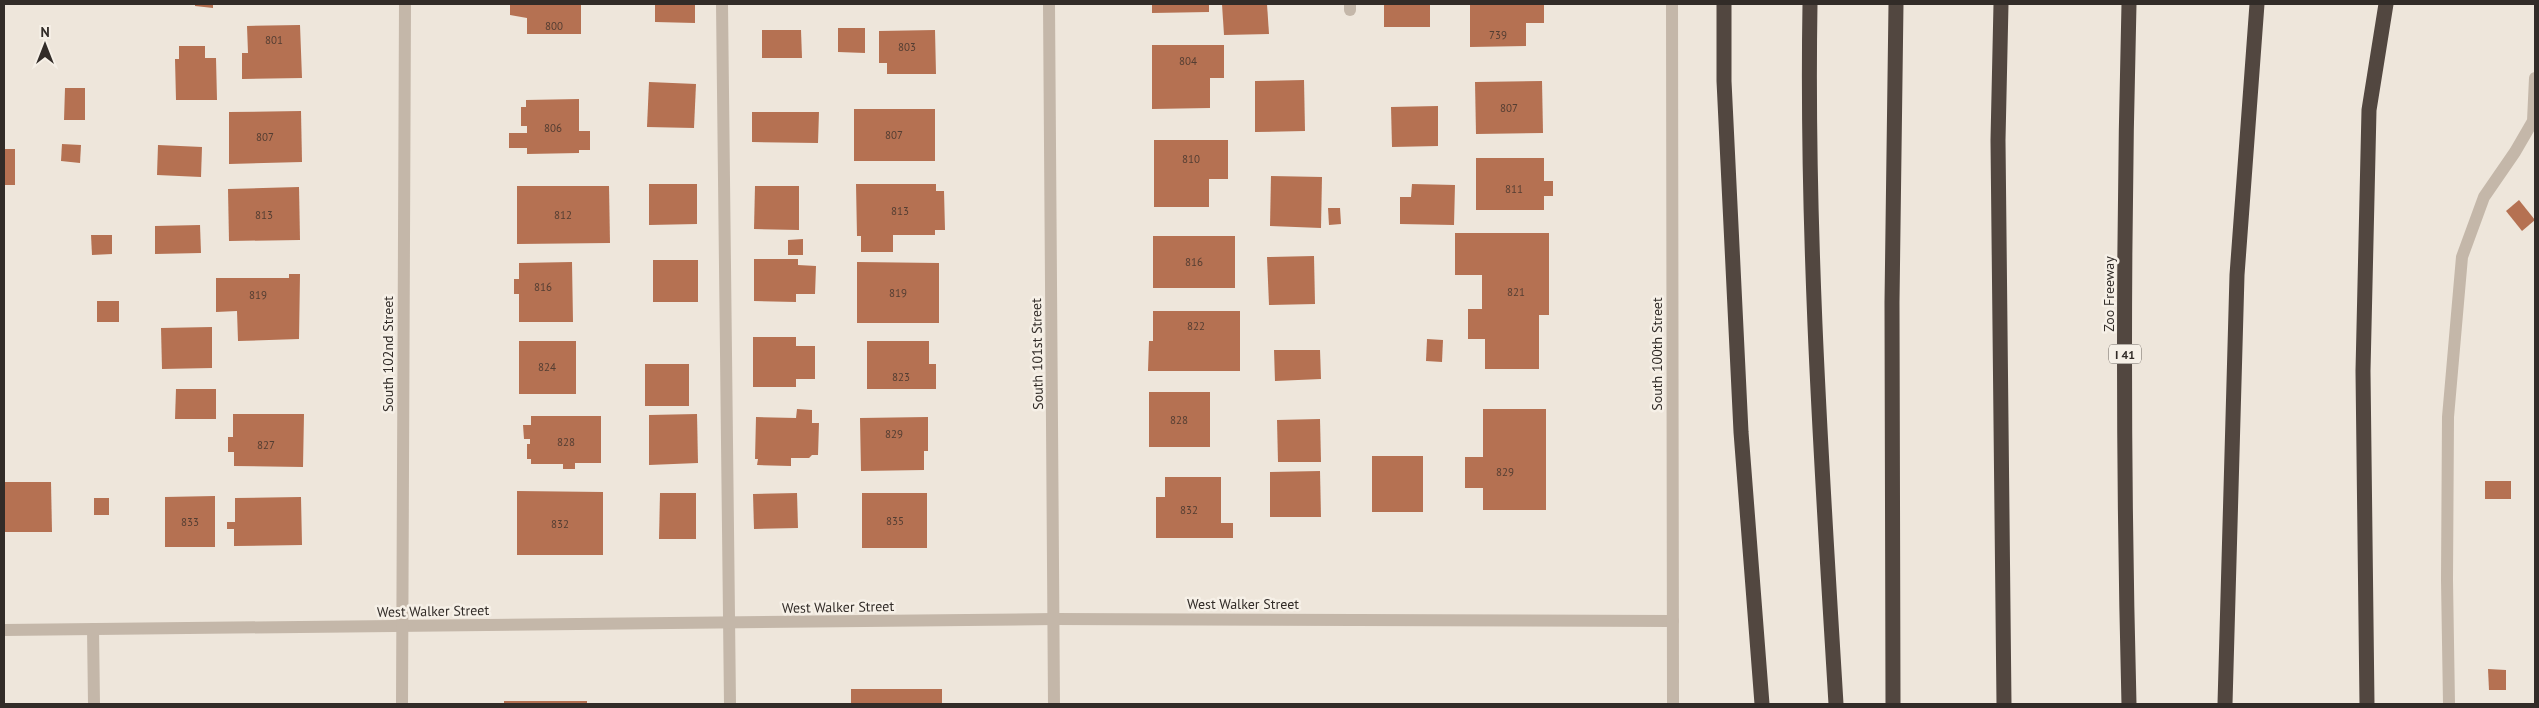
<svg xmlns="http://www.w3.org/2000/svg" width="2539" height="708" viewBox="0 0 2539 708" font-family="'PT Sans',sans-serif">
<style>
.building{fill:#b57152}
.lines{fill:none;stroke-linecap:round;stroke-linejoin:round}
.service{stroke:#c4b7a9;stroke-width:12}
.minor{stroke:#c4b7a9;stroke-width:12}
.tertiary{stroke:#c4b7a9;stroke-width:12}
.motorway{stroke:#524740;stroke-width:15}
.labels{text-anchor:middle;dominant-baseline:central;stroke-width:5;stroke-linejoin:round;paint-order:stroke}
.number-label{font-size:11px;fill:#533d32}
.shield{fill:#f6f0e7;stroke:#6d6761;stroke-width:1}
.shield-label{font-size:12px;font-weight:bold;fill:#322c28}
.street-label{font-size:14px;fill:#322c28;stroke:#f6f0e7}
</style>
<rect width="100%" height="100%" fill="#eee6db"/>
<g class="building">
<polygon points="195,4 213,4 213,8 195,6"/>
<polygon points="510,4 581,4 581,34 527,34 527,18 510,15"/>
<polygon points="655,4 695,4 695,23 655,22"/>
<polygon points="1152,4 1209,4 1209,12 1152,13"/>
<polygon points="1222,4 1267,4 1269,34 1224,35"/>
<rect x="1384" y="4" width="46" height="23"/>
<polygon points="1470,4 1544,4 1544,23 1526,23 1526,46 1470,47"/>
<polygon points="300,25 302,78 242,79 242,53 248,53 247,26"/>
<polygon points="838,28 865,28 865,53 838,52"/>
<polygon points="762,30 801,30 802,58 762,58"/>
<polygon points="935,30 936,74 887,74 887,63 879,63 879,31"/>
<polygon points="1152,45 1224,45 1224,78 1210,78 1210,108 1152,109"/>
<polygon points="179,46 205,46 205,58 216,58 217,100 176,100 175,59 179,59"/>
<polygon points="1304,80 1305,131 1255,132 1255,81"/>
<polygon points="1542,81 1543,133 1476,134 1475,82"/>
<polygon points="649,82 696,84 694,128 647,127"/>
<polygon points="65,88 85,88 85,120 64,120"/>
<polygon points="579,99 579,131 590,131 590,150 579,150 579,153 527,154 527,148 509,148 509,133 527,133 527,126 521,126 521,107 526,107 526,100"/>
<polygon points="1438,106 1438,146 1392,147 1391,107"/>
<rect x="854" y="109" width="81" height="52"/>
<polygon points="301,111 302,162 229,164 229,112"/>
<polygon points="752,112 819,112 818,143 752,142"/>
<polygon points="1154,140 1228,140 1228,179 1209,179 1209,207 1154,207"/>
<polygon points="62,144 81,145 80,163 61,161"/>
<polygon points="158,145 202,147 201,177 157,175"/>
<rect x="4" y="149" width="11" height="36"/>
<polygon points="1476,158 1544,158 1544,181 1553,181 1553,196 1544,196 1544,210 1476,210"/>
<polygon points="1271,176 1322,177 1321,228 1270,226"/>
<polygon points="649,184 697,184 697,224 649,225"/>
<polygon points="856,184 936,184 936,191 944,191 945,230 935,230 935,235 893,235 893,252 861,252 861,236 857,236"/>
<polygon points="1412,184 1455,185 1454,225 1400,224 1400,197 1411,197"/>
<polygon points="517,186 609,186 610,243 517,244"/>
<polygon points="755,186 799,186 799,230 754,229"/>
<polygon points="299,187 300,240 229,241 228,189"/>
<polygon points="2519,200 2535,220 2522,231 2506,211"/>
<polygon points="1328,208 1340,208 1341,224 1329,225"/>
<polygon points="200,225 201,253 155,254 155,226"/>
<polygon points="1455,233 1549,233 1549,315 1539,315 1539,369 1485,369 1485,339 1468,339 1468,309 1482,309 1482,275 1455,275"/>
<polygon points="91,235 112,235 112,254 92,255"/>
<rect x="1153" y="236" width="82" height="52"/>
<polygon points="803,239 803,255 788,255 788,240"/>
<polygon points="1314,256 1315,304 1269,305 1267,257"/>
<polygon points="754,259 798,259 798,265 816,266 815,294 796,294 796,302 754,301"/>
<rect x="653" y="260" width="45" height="42"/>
<polygon points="572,262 573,322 519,322 519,294 514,294 514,279 519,279 519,263"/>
<polygon points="857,262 939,263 939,323 857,323"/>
<polygon points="289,274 300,274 299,339 238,341 237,311 216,312 216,278 289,278"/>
<rect x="97" y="301" width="22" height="21"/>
<polygon points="1153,311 1240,311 1240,371 1148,371 1149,341 1153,341"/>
<polygon points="212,327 212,368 162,369 161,328"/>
<polygon points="753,337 796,337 796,346 815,346 815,379 796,379 796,387 753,387"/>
<polygon points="1427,339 1443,340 1442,362 1426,361"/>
<rect x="519" y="341" width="57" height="53"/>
<polygon points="867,341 929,341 929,364 936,364 936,389 867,389"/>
<polygon points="1274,350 1320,350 1321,379 1275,381"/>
<rect x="645" y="364" width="44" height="42"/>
<polygon points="176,389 216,389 216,419 175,419"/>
<rect x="1149" y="392" width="61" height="55"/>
<polygon points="797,409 812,410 812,423 819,423 818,455 812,455 809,458 791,458 791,466 757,465 758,459 755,459 756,417 796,418"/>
<polygon points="1483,409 1546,409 1546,510 1483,510 1483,488 1465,488 1465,457 1483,457"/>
<polygon points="233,414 304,414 303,467 234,466 234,452 228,452 228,437 233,437"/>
<polygon points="697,414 698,463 649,465 649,415"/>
<polygon points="531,416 601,416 601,463 575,463 575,469 563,469 563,464 531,464 531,459 527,459 527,444 530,444 530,439 524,439 523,425 531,425"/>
<polygon points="928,417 928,451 924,451 924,470 861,471 860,418"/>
<polygon points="1320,419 1321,462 1278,462 1277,420"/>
<rect x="1372" y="456" width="51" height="56"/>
<polygon points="1320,471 1321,517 1270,517 1270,472"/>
<polygon points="1165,477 1221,477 1221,523 1233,523 1233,538 1156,538 1156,497 1165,497"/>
<rect x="2485" y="481" width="26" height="18"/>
<polygon points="4,482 51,482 52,532 4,532"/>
<polygon points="517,491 603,492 603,555 517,555"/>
<polygon points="660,493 696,493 696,539 659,539"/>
<polygon points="797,493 798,528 754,529 753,494"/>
<rect x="862" y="493" width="65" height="55"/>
<polygon points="215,496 215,547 165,547 165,497"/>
<polygon points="301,497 302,545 234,546 234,529 227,529 227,522 235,522 235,498"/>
<rect x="94" y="498" width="15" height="17"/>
<polygon points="2488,669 2506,670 2506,690 2489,690"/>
<rect x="851" y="689" width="91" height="15"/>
<rect x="504" y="701" width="83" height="3"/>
</g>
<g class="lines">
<g class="service">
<polyline points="722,4 730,704"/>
<polyline points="1350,4 1350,10"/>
<polyline points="93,629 94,704"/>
<polyline points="2449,704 2447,580 2448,417 2462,257 2484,197 2515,152 2533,121 2535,78"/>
</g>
<g class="minor">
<polyline points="1049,4 1054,704"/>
<polyline points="4,630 1054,619 1673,621"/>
<polyline points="402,704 405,4"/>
</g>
<polyline class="tertiary" points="1672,4 1673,704"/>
<g class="motorway">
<polyline points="1724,4 1724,81 1741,432 1762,704"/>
<path d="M1810,4C1806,237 1822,471 1836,704"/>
<polyline points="2001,4 1998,140 2004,704"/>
<polyline points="1893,704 1892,302 1896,4"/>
<path d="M2129,704C2123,471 2123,237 2129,4"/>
<polyline points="2225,704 2237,275 2257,4"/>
<polyline points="2367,704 2363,371 2369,110 2386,4"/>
</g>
</g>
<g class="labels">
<g class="number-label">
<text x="554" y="26">800</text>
<text x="1498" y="35">739</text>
<text x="274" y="40">801</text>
<text x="907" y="47">803</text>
<text x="1188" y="61">804</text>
<text x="1509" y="108">807</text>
<text x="553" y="128">806</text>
<text x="894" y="135">807</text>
<text x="265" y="137">807</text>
<text x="1191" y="159">810</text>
<text x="1514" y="189">811</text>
<text x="900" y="211">813</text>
<text x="264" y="215">813</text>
<text x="563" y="215">812</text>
<text x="1194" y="262">816</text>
<text x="543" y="287">816</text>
<text x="1516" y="292">821</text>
<text x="898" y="293">819</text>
<text x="258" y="295">819</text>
<text x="1196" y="326">822</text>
<text x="547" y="367">824</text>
<text x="901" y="377">823</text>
<text x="1179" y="420">828</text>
<text x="894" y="434">829</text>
<text x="566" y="442">828</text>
<text x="266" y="445">827</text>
<text x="1505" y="472">829</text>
<text x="1189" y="510">832</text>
<text x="895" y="521">835</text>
<text x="190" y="522">833</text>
<text x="560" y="524">832</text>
</g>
<rect class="shield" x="2109" y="344.5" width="32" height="19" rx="4"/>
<g class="shield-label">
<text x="2125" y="354">I 41</text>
</g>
<g class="street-label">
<text transform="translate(2109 294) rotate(-90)">Zoo Freeway</text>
<text transform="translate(388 354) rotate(-90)">South 102nd Street</text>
<text transform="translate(1037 354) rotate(-91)">South 101st Street</text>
<text transform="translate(1657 354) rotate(-90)">South 100th Street</text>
<text x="1243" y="604">West Walker Street</text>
<text transform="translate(838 607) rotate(-1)">West Walker Street</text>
<text transform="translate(433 611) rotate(-1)">West Walker Street</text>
</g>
</g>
<rect width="2539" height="708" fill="none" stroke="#322c28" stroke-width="10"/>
<g transform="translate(45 45)" stroke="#f6f0e7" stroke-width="4" paint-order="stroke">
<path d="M0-4L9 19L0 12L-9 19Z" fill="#322c28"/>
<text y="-8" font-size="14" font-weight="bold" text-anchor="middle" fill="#322c28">N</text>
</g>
</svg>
